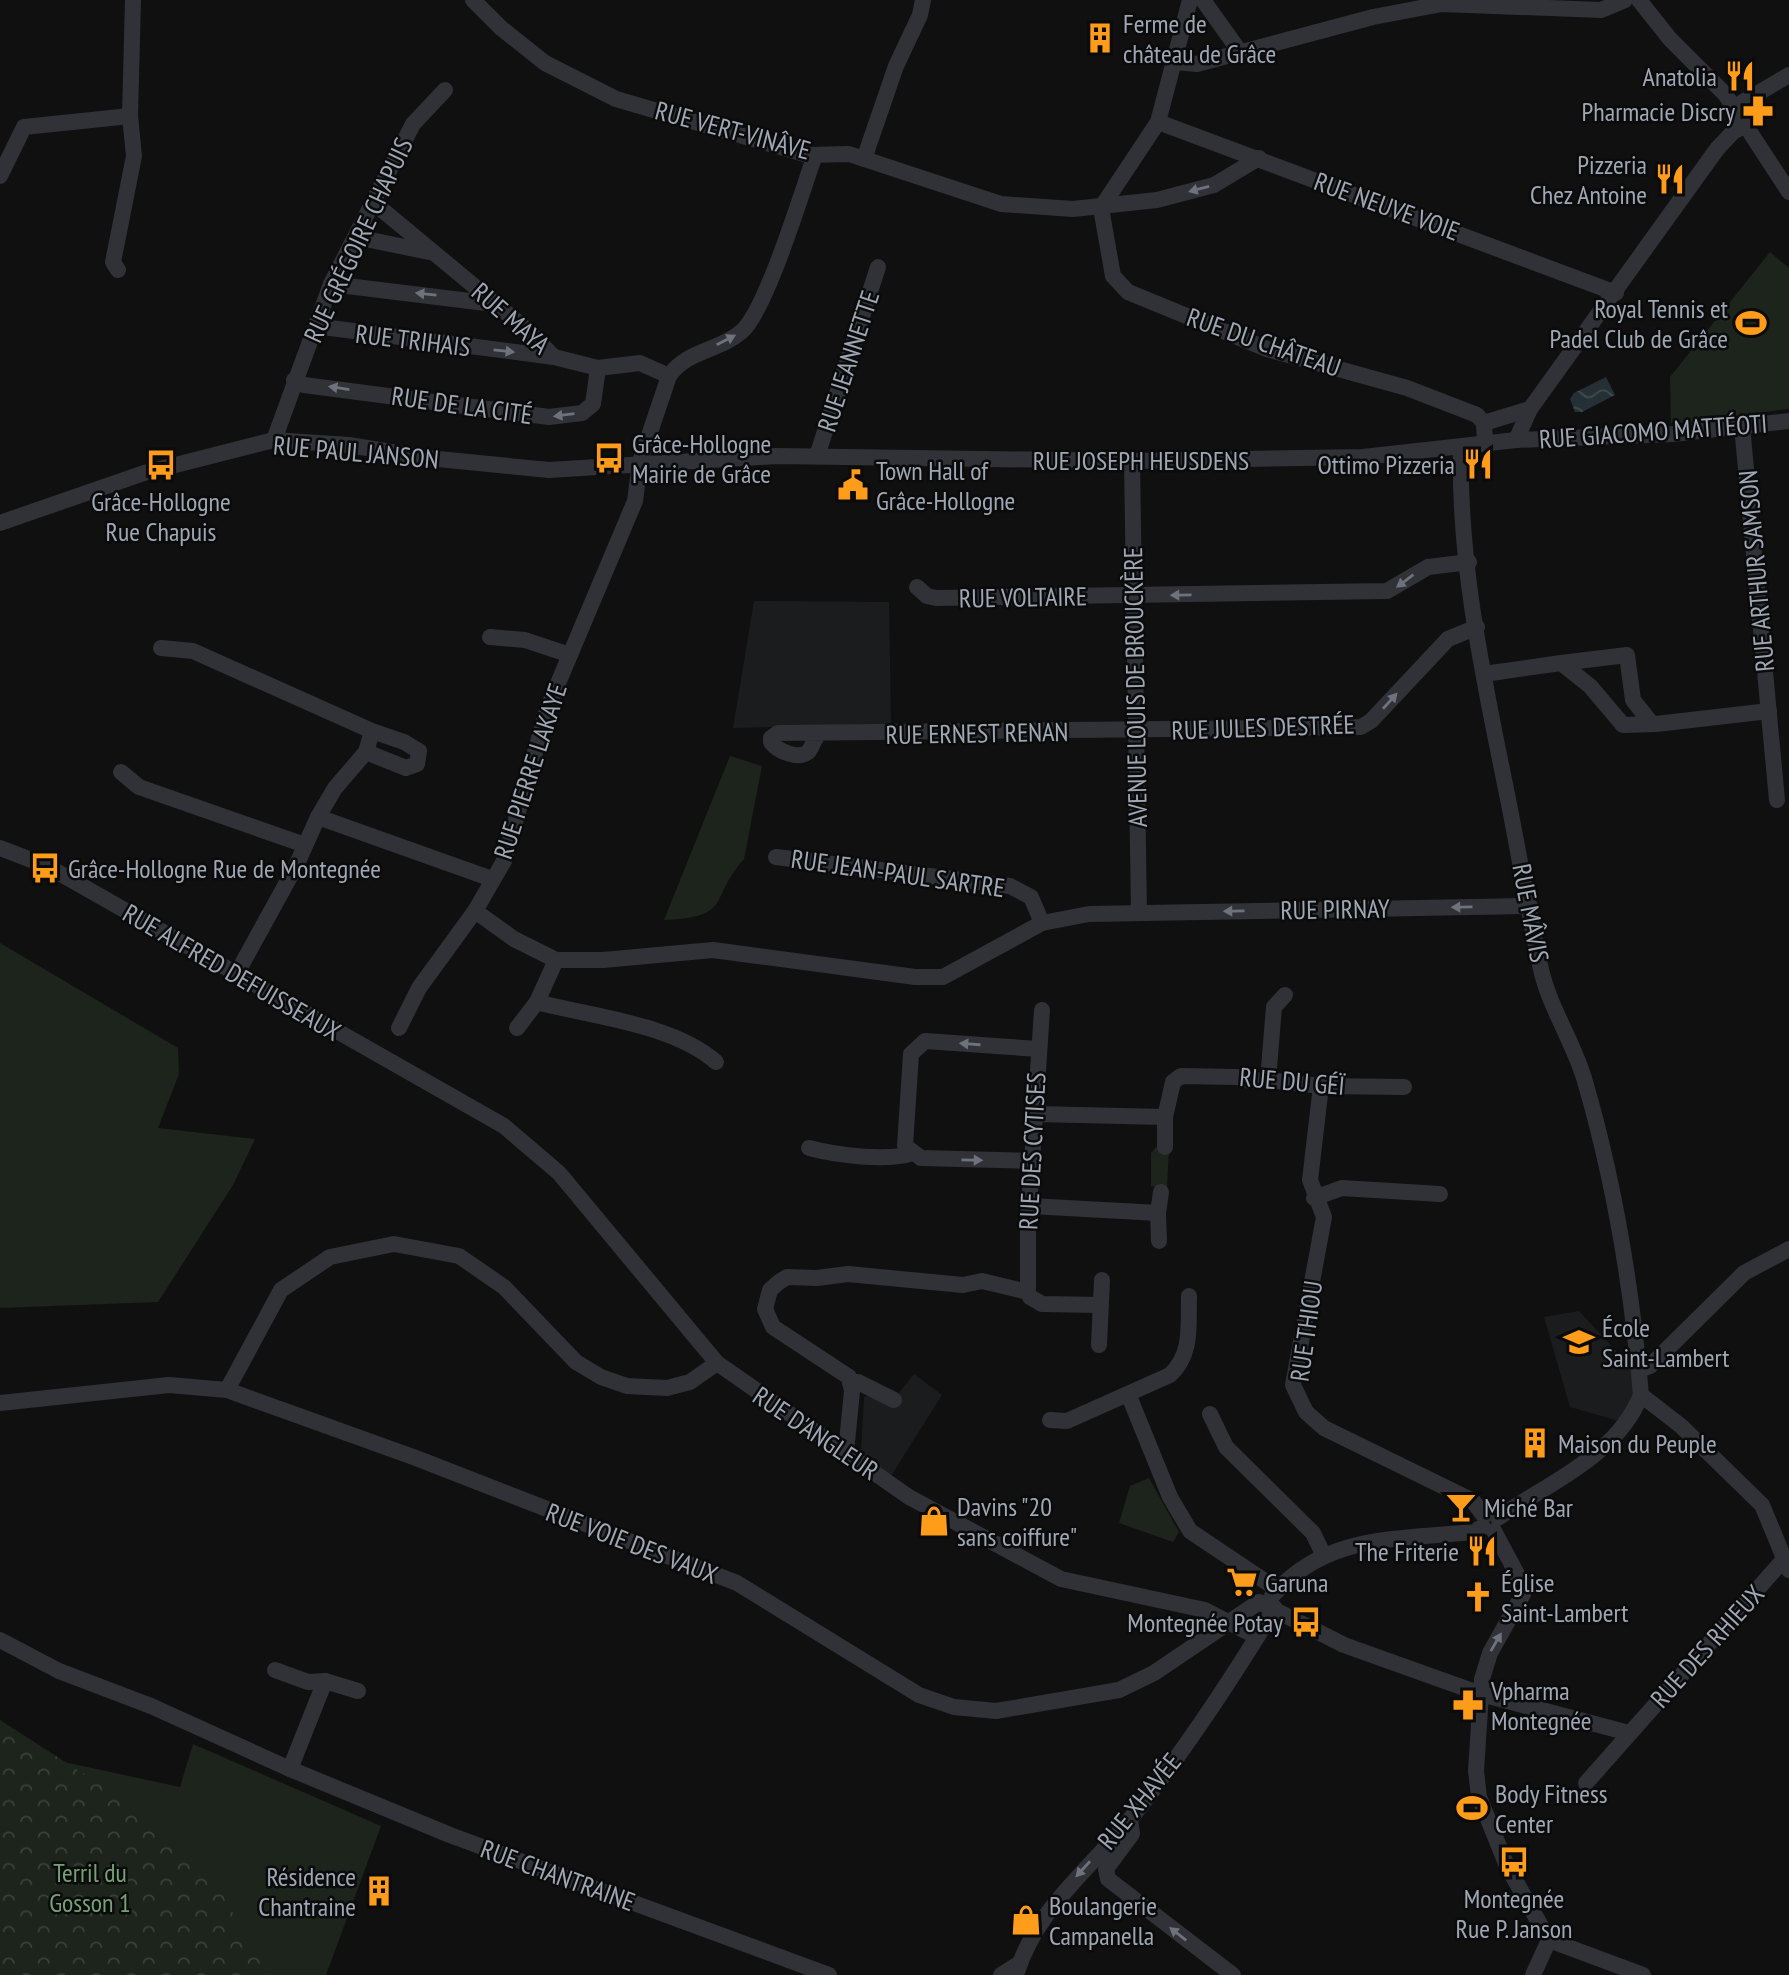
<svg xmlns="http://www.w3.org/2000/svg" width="1789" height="1975" viewBox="0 0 1789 1975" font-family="'PT Sans Narrow',sans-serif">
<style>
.built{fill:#1b1c1e}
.grass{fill:#1c241c}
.forest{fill:url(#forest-crowns)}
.water{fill:url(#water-waves)}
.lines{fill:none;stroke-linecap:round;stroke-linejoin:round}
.minor{stroke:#303237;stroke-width:16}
.oneway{fill:#6d727c}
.labels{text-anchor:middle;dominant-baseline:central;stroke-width:5;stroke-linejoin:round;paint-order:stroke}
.poi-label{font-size:26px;fill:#9fa7b4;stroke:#0b0b0c;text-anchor:start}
.street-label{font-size:26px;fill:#9fa7b4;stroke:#0b0b0c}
.park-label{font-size:26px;fill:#75a174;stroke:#0b0b0c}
</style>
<defs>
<pattern id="forest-crowns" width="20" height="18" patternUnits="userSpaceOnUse" patternTransform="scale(1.75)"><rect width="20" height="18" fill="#1c241c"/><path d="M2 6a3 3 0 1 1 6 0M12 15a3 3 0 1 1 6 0" fill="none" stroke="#3a413b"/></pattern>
<pattern id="water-waves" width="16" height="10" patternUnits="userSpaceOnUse" patternTransform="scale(1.75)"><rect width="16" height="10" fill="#253036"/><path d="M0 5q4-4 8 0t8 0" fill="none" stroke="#414b51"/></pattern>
</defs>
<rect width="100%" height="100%" fill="#101011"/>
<g class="built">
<polygon points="754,601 889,602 891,724 733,728"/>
<polygon points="1579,1311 1630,1366 1637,1389 1619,1421 1570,1407 1544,1317"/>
<polygon points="914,1374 942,1395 891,1476 861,1453 864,1397 875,1394 891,1403"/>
</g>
<g class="grass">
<path d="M1770,252L1789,268V409C1750,413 1711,424 1671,423L1670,377Z"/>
<path d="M730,756L762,766L744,859C708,899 734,917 664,920Z"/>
<polygon points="0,943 178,1048 179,1074 158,1128 255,1139 233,1185 158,1302 0,1308"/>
<polygon points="1156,1147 1169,1148 1167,1189 1151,1186 1151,1153"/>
<polygon points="1149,1478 1179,1532 1173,1542 1119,1523 1130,1486"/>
<polygon points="0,1729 41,1757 180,1787 193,1744 381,1826 326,1975 0,1975"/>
</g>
<polygon class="forest" points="0,1720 129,1803 222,1894 268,1975 0,1975"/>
<polygon class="water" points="1606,377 1615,395 1582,412 1575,412 1570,399 1574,393"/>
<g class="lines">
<g class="minor">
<polyline points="473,0 501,28 545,63 616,99 808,155 849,154 1001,204 1073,209 1157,200 1214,185 1259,158"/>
<polyline points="1203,0 1240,52"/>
<polyline points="1639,0 1670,39 1725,94 1789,192"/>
<polyline points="1175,62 1197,64 1373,17 1442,4 1601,10 1625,0"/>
<polyline points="1733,108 1789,75"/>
<polyline points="1158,122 1616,293"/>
<polyline points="864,159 896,66 920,15 923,0"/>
<polyline points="0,176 24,127 130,116"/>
<polyline points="374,203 527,330 554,357 598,368 640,363 669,376"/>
<polyline points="1101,208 1113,276 1128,292 1267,349 1407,388 1477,415 1484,423 1485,443"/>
<polyline points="1101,208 1158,122 1190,0"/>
<polyline points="356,237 434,253"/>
<polyline points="118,270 113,262 134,156 130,116 133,0"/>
<polyline points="331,284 494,304"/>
<polyline points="315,326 554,357"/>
<polyline points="294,380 304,385 549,417 582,413 593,404 598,368"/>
<polyline points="1484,423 1530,409"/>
<polyline points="1742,426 1777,800"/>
<polyline points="274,440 331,284 413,124 445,90"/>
<polyline points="1516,440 1530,409 1717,149 1733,132 1744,126"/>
<path d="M1461,448C1458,565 1485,685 1508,799C1519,854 1528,910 1540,965C1548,1005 1572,1039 1584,1078C1614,1180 1632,1289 1641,1395L1681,1426L1762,1505L1789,1570"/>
<polyline points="817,456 878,267"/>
<polyline points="1132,461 1139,913"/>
<polyline points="0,523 144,473 274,440 349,445 428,458 549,470 776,456 1132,461 1363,457 1516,440 1673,434 1789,421"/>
<polyline points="917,587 927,596 936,598 1387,591 1428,567 1469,562"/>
<polyline points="490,637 525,640 570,655"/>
<polyline points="161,648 193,651 372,731"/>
<polyline points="1561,663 1627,655 1633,700 1652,724"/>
<polyline points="1484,674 1561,663 1590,686 1623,725 1656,724 1769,711"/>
<path d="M818,735C813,740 813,746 809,751C800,761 777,751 771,742V738L778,733L1361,727L1371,721L1448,639L1477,627"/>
<polyline points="121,772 139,787 305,845"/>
<polyline points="318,817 492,879"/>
<polyline points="0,848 47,866 504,1126 559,1173 717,1363 909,1497 1061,1579 1205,1610 1255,1636"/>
<polyline points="776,857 1010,886 1031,897 1042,923"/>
<polyline points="475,911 514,939 556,960 603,960 713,950 915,977 943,977 1042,923 1089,914 1530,906"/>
<polyline points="237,973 296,866 318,817 335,788 366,752 406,768 417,764 419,751 404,742 372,731 366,752"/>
<path d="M537,1002C593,1017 673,1024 716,1062"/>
<path d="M399,1028L419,988L475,911L504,861L548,707L635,501L640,462L669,376C687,350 719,351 741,332C766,312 802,191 815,155"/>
<polyline points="517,1028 537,1002 556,960"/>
<polyline points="1268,1080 1274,1007 1285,995"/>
<polyline points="1321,1086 1310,1180 1324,1217 1293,1385 1306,1412 1324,1428 1473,1501 1484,1516"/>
<polyline points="1035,1114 1165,1117"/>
<polyline points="1165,1147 1165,1117 1173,1082 1181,1076 1237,1077 1249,1081 1268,1080 1321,1086 1404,1087"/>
<path d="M809,1148C836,1155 887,1162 913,1153"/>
<polyline points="1032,1161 921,1158 905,1146 911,1054 925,1041 1038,1049"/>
<polyline points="1314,1198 1342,1188 1440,1194"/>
<polyline points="1031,1206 1158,1213"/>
<polyline points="1159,1241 1158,1213 1161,1192"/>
<polyline points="1028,1292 1028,1222 1042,1010"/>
<polyline points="1028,1292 1030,1297 1042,1304 1100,1305"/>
<polyline points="1099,1345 1102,1280"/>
<polyline points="1639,1370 1650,1366 1744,1273 1789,1249"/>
<polyline points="850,1382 858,1382 894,1400"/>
<polyline points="227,1390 281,1290 330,1257 394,1244 459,1256 504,1287 576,1362 601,1377 627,1386 667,1388 690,1382 717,1363"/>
<polyline points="1129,1396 1170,1497 1190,1531 1278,1590"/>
<polyline points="0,1403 169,1385 227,1390 416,1458 737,1583 919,1695 954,1707 996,1711 1119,1690 1154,1673 1259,1602 1344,1645 1481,1694 1629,1733"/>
<polyline points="1210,1414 1226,1447 1313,1533 1324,1556"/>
<path d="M1050,1420L1067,1421L1170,1375C1193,1353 1188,1326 1189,1296"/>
<polyline points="846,1452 852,1391 849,1377 773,1327 765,1309 770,1290 779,1282 787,1277 817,1278 848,1274 963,1285 982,1281 1028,1292"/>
<path d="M1498,1518C1548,1483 1617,1456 1641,1395"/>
<polyline points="1494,1531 1517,1574 1523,1594 1490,1653 1482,1679 1476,1771 1479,1797 1507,1866 1549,1940"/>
<path d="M1272,1596C1326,1533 1399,1540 1472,1532L1483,1527"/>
<polyline points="0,1640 59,1671 151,1706 290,1769 450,1835 829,1975"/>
<polyline points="275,1670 308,1682 325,1681"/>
<polyline points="290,1769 325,1681 358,1691"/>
<polyline points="1586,1783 1785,1558"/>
<polyline points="1130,1820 1132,1834 1106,1869 1108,1879 1233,1975"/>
<polyline points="1549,1940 1643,1975"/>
<polyline points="1001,1975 1020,1963"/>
<path d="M1016,1975C1036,1908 1090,1870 1131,1818C1184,1752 1231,1680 1275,1608"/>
<polyline points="1533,1975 1549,1940"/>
</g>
</g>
<defs><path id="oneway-solid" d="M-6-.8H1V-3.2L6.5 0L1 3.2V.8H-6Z" transform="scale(1.75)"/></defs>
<g class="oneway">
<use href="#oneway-solid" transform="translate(1199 189) rotate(165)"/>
<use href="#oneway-solid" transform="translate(426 294) rotate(-174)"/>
<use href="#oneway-solid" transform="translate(726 340) rotate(-27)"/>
<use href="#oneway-solid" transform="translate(504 351) rotate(6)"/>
<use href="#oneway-solid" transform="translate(339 388) rotate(-171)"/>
<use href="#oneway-solid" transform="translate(564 415) rotate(173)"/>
<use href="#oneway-solid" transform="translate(1405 581) rotate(143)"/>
<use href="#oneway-solid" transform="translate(1181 595) rotate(179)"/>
<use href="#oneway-solid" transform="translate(1390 701) rotate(-48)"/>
<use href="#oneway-solid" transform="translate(1462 907) rotate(179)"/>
<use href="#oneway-solid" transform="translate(1234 911) rotate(179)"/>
<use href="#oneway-solid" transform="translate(970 1044) rotate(-176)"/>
<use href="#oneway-solid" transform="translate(972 1160) rotate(1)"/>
<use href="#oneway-solid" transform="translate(1496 1642) rotate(-60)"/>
<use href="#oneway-solid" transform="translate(1083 1869) rotate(132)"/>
<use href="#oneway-solid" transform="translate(1178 1934) rotate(-142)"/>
</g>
<defs>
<g id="building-bare" transform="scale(2.415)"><path d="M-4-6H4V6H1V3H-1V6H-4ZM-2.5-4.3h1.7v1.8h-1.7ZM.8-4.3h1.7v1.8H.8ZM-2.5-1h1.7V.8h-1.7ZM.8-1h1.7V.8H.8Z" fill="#ff9d1a" stroke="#0b0b0c" stroke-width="2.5" paint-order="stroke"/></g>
<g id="restaurant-bare" transform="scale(2.415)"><path d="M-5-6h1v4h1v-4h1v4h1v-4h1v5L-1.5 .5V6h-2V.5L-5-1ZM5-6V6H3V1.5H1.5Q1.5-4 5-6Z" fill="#ff9d1a" stroke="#0b0b0c" stroke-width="2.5" paint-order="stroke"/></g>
<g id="pharmacy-bare" transform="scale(2.415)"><path d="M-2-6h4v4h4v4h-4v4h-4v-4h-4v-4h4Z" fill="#ff9d1a" stroke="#0b0b0c" stroke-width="2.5" paint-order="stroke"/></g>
<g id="stadium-bare" transform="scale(2.415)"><path d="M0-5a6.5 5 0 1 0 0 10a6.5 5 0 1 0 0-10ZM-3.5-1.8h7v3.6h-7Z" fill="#ff9d1a" stroke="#0b0b0c" stroke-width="2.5" paint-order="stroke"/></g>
<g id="bus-bare" transform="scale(2.415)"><path d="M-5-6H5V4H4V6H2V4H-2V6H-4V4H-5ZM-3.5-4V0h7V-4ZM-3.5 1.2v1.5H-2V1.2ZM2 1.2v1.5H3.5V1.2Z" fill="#ff9d1a" stroke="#0b0b0c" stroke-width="2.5" paint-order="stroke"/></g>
<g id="civic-bare" transform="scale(2.415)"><path d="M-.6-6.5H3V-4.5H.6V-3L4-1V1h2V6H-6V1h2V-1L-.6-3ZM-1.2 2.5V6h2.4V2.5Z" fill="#ff9d1a" stroke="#0b0b0c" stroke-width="2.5" paint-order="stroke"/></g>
<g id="school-bare" transform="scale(2.415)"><path d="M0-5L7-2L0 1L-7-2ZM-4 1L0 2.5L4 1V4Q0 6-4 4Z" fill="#ff9d1a" stroke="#0b0b0c" stroke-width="2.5" paint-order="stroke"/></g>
<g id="bar-bare" transform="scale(2.415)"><path d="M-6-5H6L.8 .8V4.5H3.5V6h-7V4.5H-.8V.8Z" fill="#ff9d1a" stroke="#0b0b0c" stroke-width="2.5" paint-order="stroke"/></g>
<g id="shop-bare" transform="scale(2.415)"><path d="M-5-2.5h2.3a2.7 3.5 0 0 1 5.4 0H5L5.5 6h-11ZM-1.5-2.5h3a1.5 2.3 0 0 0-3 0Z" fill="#ff9d1a" stroke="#0b0b0c" stroke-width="2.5" paint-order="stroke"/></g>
<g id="supermarket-bare" transform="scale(2.415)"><path d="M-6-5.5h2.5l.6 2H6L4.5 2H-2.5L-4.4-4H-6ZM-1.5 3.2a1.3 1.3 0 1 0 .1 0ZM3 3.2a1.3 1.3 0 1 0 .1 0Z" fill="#ff9d1a" stroke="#0b0b0c" stroke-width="2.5" paint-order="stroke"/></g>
<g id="church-bare" transform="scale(2.415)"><path d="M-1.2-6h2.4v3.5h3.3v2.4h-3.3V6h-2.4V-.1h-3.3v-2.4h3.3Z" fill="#ff9d1a" stroke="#0b0b0c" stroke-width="2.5" paint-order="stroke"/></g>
</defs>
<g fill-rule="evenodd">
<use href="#building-bare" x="1100" y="38"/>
<use href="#restaurant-bare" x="1740" y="76"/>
<use href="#pharmacy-bare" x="1758" y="111"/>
<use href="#restaurant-bare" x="1670" y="179"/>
<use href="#stadium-bare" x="1751" y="323"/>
<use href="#bus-bare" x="609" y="458"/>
<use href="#restaurant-bare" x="1478" y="464"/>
<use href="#bus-bare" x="161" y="465"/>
<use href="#civic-bare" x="853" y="485"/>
<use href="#bus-bare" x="45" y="868"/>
<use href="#school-bare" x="1579" y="1342"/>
<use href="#building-bare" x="1535" y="1443"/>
<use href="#bar-bare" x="1461" y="1507"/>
<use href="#shop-bare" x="934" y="1521"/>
<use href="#restaurant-bare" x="1482" y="1551"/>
<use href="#supermarket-bare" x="1242" y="1582"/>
<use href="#church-bare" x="1478" y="1597"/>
<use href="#bus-bare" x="1306" y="1622"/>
<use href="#pharmacy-bare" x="1468" y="1705"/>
<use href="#stadium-bare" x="1472" y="1808"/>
<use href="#bus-bare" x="1514" y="1862"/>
<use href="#building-bare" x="379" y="1891"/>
<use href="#shop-bare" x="1026" y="1920"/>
</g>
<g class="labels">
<g class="poi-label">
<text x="1123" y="23">Ferme de<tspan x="1123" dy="30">château de Grâce</tspan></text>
<text x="1717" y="76" text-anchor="end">Anatolia</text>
<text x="1735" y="111" text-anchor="end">Pharmacie Discry</text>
<text x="1647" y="164" text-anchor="end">Pizzeria<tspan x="1647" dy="30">Chez Antoine</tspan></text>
<text x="1728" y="308" text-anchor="end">Royal Tennis et<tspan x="1728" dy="30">Padel Club de Grâce</tspan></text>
<text x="632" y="443">Grâce-Hollogne<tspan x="632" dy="30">Mairie de Grâce</tspan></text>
<text x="1455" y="464" text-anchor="end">Ottimo Pizzeria</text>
<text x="876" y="470">Town Hall of<tspan x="876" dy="30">Grâce-Hollogne</tspan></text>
<text x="161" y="501" text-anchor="middle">Grâce-Hollogne<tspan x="161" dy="30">Rue Chapuis</tspan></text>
<text x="68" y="868">Grâce-Hollogne Rue de Montegnée</text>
<text x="1602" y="1327">École<tspan x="1602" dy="30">Saint-Lambert</tspan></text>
<text x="1558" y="1443">Maison du Peuple</text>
<text x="957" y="1506">Davins "20<tspan x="957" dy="30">sans coiffure"</tspan></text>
<text x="1484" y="1507">Miché Bar</text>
<text x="1459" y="1551" text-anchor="end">The Friterie</text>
<text x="1265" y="1582">Garuna</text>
<text x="1501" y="1582">Église<tspan x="1501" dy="30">Saint-Lambert</tspan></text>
<text x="1283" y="1622" text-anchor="end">Montegnée Potay</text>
<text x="1491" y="1690">Vpharma<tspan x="1491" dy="30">Montegnée</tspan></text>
<text x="1495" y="1793">Body Fitness<tspan x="1495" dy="30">Center</tspan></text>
<text x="356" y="1876" text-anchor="end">Résidence<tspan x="356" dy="30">Chantraine</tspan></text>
<text x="1514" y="1898" text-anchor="middle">Montegnée<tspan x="1514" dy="30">Rue P. Janson</tspan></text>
<text x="1049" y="1905">Boulangerie<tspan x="1049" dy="30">Campanella</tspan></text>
</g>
<g class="street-label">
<text transform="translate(733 130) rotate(15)">RUE VERT-VINÂVE</text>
<text transform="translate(1387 206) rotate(20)">RUE NEUVE VOIE</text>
<text transform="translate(358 240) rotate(-65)">RUE GRÉGOIRE CHAPUIS</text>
<text transform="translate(511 318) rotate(41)">RUE MAYA</text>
<text transform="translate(413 340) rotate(7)">RUE TRIHAIS</text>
<text transform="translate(1264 342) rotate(19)">RUE DU CHÂTEAU</text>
<text transform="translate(848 361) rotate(-72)">RUE JEANNETTE</text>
<text transform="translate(462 405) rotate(8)">RUE DE LA CITÉ</text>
<text transform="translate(1653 431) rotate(-4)">RUE GIACOMO MATTÉOTI</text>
<text transform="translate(356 452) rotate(5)">RUE PAUL JANSON</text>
<text x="1141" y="460">RUE JOSEPH HEUSDENS</text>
<text transform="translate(1756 571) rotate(-95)">RUE ARTHUR SAMSON</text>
<text transform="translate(1023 597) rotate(-1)">RUE VOLTAIRE</text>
<text transform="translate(1135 687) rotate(-91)">AVENUE LOUIS DE BROUCKÈRE</text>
<text transform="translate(1263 727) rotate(-2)">RUE JULES DESTRÉE</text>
<text transform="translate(977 733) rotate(-1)">RUE ERNEST RENAN</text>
<text transform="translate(530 771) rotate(-72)">RUE PIERRE LAKAYE</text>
<text transform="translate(898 873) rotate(8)">RUE JEAN-PAUL SARTRE</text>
<text transform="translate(1335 909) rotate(-1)">RUE PIRNAY</text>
<text transform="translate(1531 913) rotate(79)">RUE MÂVIS</text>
<text transform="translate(232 972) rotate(30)">RUE ALFRED DEFUISSEAUX</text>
<text transform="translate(1292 1081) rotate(5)">RUE DU GÉÏ</text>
<text transform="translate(1032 1151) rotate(-87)">RUE DES CYTISES</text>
<text transform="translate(1306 1331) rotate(-82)">RUE THIOU</text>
<text transform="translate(816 1433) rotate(34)">RUE D'ANGLEUR</text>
<text transform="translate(632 1543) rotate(21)">RUE VOIE DES VAUX</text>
<text transform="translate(1707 1646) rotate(-48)">RUE DES RHIEUX</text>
<text transform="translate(1139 1801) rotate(-51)">RUE XHAVÉE</text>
<text transform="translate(558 1875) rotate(20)">RUE CHANTRAINE</text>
</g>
<g class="park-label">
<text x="90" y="1872">Terril du<tspan x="90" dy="30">Gosson 1</tspan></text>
</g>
</g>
</svg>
